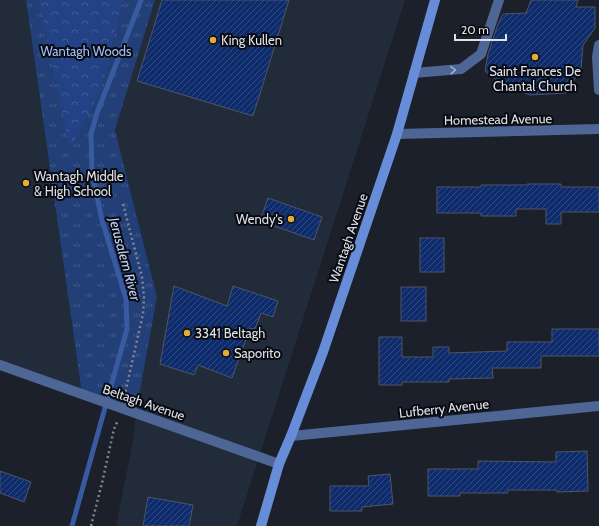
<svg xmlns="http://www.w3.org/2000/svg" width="599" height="526" viewBox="0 0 599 526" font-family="Cabin,sans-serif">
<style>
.built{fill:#222b3a}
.grass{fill:url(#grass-tufts)}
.forest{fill:url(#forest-crowns)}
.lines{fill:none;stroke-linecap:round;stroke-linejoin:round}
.stream{stroke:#385aa0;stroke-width:5}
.building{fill:url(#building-hatch);stroke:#4f5562}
.path{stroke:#828690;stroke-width:2.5;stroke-dasharray:2 3;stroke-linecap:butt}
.service{stroke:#4e6695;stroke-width:10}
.minor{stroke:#4e6695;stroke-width:10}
.secondary{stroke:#678dd9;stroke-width:10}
.oneway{stroke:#a4b0c7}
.poi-dot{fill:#e4ae35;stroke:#080a0f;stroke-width:1.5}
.labels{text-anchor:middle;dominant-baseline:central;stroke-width:4;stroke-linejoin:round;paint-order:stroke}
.poi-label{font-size:13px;fill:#dde1e9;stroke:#080a0f;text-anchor:start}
.park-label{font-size:13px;fill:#a1c0fa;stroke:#080a0f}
.street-label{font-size:13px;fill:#dde1e9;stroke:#080a0f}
.water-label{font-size:14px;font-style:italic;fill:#bed3fa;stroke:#080a0f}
</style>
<defs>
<pattern id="grass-tufts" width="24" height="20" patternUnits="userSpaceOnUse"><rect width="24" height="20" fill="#233f78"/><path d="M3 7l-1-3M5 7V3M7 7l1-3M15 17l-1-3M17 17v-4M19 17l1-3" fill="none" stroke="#425a8b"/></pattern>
<pattern id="forest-crowns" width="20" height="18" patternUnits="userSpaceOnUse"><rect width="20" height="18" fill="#224285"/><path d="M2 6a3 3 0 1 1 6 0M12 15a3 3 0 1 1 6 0" fill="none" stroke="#425d96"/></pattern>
<pattern id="building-hatch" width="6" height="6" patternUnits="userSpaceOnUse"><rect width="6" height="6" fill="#0e2b6c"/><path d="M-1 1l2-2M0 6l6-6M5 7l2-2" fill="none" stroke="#314981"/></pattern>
</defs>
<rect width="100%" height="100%" fill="#1b202b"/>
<g class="built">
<polygon points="0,0 26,0 82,394 0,366"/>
<polygon points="155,0 405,0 237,526 116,526 133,441 136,413 157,297 115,130"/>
</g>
<polygon class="grass" points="26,0 155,0 115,130 157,297 136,413 82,394"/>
<polygon class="forest" points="39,0 123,0 101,90 70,149"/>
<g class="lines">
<polyline class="stream" points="72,526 127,329 126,299 102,220 92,173 91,134 97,113 141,0"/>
</g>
<g class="building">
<polygon points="162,0 289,0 253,116 137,81"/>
<polygon points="531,0 578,0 576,7 595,7 595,28 583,45 581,69 566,93 530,95 503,85 485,71 488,54 498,24 503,14 526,13"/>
<polygon points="527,184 561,184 561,187 599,187 599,212 561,212 561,224 546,224 546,209 516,209 516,216 481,216 481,213 437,213 437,187 481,187 481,185 527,185"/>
<polygon points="268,198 322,217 314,240 260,221"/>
<rect x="420" y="238" width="24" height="34"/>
<polygon points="174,286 227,306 233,286 278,301 273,317 261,313 255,329 250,328 232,378 198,365 194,375 160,364"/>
<rect x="401" y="287" width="25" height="34"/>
<polygon points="552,329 599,329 599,356 541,356 541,368 492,368 493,378 449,379 449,382 402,382 402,385 379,385 379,337 402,337 402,357 433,357 433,347 449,347 449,353 507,351 507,342 552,342"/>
<polygon points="587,451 588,491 557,492 557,490 508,490 508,493 460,493 460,496 428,496 428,469 478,469 478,461 556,462 556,452"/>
<polygon points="0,471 31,482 24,502 0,493"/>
<polygon points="390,474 393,504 362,507 362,511 330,511 330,486 369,486 368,476"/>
<polygon points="148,497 193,505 189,526 143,526"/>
</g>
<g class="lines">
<g class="path">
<polyline points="123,204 142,277 144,297 143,314 126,389 125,397"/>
<polyline points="91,526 102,483 114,429 118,420"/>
</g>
<g class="service">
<polyline points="599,45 597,57 599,90"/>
<polyline points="414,73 461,69 481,54 499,0"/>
</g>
<g class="minor">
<polyline points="397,134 599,129"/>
<polyline points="0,365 279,464"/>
<polyline points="291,436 599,406"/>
</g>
<polyline class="secondary" points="261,526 279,464 291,436 323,352 397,134 435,0"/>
</g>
<defs><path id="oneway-chevron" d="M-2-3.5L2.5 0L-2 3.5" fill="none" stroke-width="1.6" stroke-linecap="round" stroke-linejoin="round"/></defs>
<use class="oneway" href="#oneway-chevron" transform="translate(453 70) rotate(-4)"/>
<g class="poi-dot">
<circle cx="213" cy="40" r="4"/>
<circle cx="535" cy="57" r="4"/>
<circle cx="26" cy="183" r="4"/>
<circle cx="291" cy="219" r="4"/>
<circle cx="187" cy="333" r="4"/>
<circle cx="226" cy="353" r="4"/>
</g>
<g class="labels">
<g class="poi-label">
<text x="221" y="40">King Kullen</text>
<text x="535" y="71" text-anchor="middle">Saint Frances De<tspan x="535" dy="15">Chantal Church</tspan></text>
<text x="34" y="176">Wantagh Middle<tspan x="34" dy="15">&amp; High School</tspan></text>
<text x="283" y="219" text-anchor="end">Wendy's</text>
<text x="195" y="333">3341 Beltagh</text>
<text x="234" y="353">Saporito</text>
</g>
<g class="park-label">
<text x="86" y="51">Wantagh Woods</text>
</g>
<g class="street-label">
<text transform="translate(498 119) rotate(-1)">Homestead Avenue</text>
<text transform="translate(348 238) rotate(-71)">Wantagh Avenue</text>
<text transform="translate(144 402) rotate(19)">Beltagh Avenue</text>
<text transform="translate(444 408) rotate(-6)">Lufberry Avenue</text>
</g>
<g class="water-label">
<text transform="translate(125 259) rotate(75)">Jerusalem River</text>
</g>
</g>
<path d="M455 34v6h51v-6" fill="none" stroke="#dde1e9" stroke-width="2"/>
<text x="461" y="34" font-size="12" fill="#dde1e9" stroke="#080a0f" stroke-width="3" paint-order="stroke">20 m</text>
</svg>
